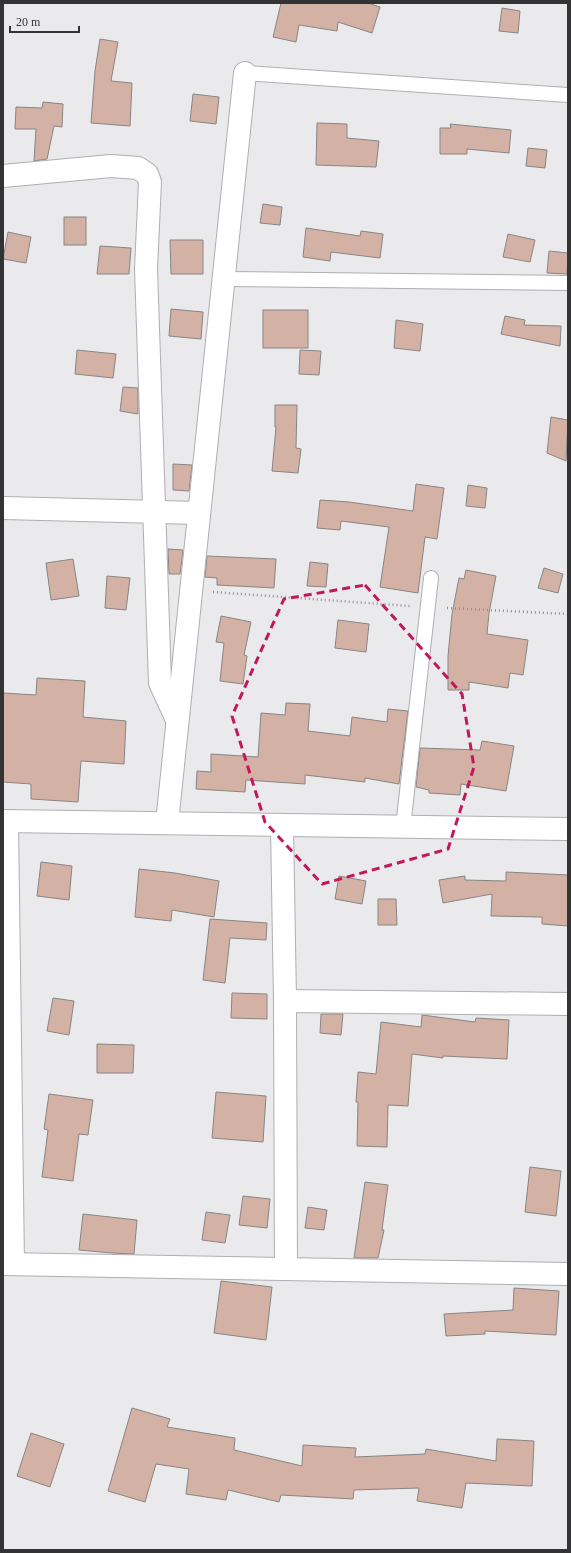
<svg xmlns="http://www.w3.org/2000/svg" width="571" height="1553" viewBox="0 0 571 1553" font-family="'Times New Roman',serif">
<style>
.building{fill:#d4b1a5;stroke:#888584}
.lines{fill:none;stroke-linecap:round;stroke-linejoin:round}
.lane-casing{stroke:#aeafb2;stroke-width:16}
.street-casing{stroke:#aeafb2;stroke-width:24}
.path{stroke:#8f8f91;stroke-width:2.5;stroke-dasharray:1 3;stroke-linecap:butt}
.lane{stroke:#fff;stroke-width:14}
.street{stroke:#fff;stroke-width:22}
.marked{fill:none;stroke:#c2185b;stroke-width:3;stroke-dasharray:8 5;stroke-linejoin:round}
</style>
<rect width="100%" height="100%" fill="#eaeaed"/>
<g class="building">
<polygon points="281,3 368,3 380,7 372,33 338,22 337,31 299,25 296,42 273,37"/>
<polygon points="502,8 520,11 518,33 499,31"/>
<polygon points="100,39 118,42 111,81 132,83 130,126 91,123 95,71"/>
<polygon points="193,94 219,97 216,124 190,121"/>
<polygon points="43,102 63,104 62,127 54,126 47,159 34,161 36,129 15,129 16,107 42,108"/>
<polygon points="317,123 347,124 347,138 379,141 376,167 316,165"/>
<polygon points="450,124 511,130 509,153 467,149 467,154 440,154 440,128 451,128"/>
<polygon points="528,148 547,150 545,168 526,166"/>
<polygon points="263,204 282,207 280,225 260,223"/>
<rect x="64" y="217" width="22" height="28"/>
<polygon points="306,228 360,236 361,231 383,234 380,258 331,252 330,261 303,257"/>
<polygon points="8,232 31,237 26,263 3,259"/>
<polygon points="508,234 535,240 530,262 503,257"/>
<polygon points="170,240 203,240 203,274 171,274"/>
<polygon points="100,246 131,248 129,274 97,274"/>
<polygon points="549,251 568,253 567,274 547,273"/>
<polygon points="171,309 203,312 201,339 169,336"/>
<rect x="263" y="310" width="45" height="38"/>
<polygon points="505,316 525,320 524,325 561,326 560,346 501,334"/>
<polygon points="396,320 423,324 420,351 394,348"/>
<polygon points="77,350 116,354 113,378 75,374"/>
<polygon points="300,350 321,351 319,375 299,374"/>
<polygon points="123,387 138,388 138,414 120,411"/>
<polygon points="275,405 297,405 296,448 301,449 298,473 272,471 276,427 275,427"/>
<polygon points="551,417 568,420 566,461 547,453"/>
<polygon points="173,464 192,465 189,491 173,490"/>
<polygon points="416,484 444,488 437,539 425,537 418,593 380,587 389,527 341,521 340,530 317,528 320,500 349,502 413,511"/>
<polygon points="468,485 487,488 485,508 466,506"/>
<polygon points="168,549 183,550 180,574 169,574"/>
<polygon points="207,556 276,559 274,588 217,585 217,578 205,577"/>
<polygon points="73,559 79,596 51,600 46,563"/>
<polygon points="310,562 328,564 326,587 307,586"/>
<polygon points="544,568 563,574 558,593 538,588"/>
<polygon points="466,570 496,576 489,613 487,634 528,640 523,675 510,673 508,688 469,682 469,690 448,690 448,656 452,614 459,578 464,579"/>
<polygon points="107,576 130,578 126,610 105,608"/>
<polygon points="221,616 251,622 244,655 247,656 243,684 220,681 224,643 216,642"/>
<polygon points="338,620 369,624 366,652 335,648"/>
<polygon points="37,678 85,681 83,717 126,721 124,764 81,761 78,802 31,799 31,784 3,782 3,693 36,695"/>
<polygon points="286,703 310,704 308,731 350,736 352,717 387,722 388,709 408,711 399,784 365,778 365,782 305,775 305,784 246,780 245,792 196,789 197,771 211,772 211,754 258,757 261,713 285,715"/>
<polygon points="482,741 514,746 506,791 461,784 460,795 429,793 429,790 416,787 420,748 480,750"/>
<polygon points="41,862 72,866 69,900 37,896"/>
<polygon points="139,869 175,873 219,881 214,917 172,910 171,921 135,917"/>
<polygon points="506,872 568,875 568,926 542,924 542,917 491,916 492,894 443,903 439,880 465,876 465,880 506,881"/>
<polygon points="339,876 366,881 362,904 335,899"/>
<polygon points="378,899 396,899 397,925 378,925"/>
<polygon points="210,919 267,923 266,940 230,938 225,983 203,980"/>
<polygon points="232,993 267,994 267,1019 231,1018"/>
<polygon points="53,998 74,1001 69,1035 47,1031"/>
<polygon points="321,1014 343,1014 341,1035 320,1033"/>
<polygon points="422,1015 475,1022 476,1018 509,1020 507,1059 443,1056 443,1058 412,1054 408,1106 388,1105 387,1147 357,1146 358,1102 356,1102 358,1072 376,1074 381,1022 421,1027"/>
<polygon points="97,1044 134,1045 133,1073 97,1073"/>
<polygon points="216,1092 266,1096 263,1142 212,1138"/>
<polygon points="49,1094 93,1100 88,1135 79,1134 73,1181 42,1177 48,1130 44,1129"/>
<polygon points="530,1167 561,1171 556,1216 525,1212"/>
<polygon points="365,1182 388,1185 382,1230 384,1230 378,1258 354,1258"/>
<polygon points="243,1196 270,1199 267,1228 239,1225"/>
<polygon points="308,1207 327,1210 324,1230 305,1228"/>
<polygon points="206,1212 230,1215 225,1243 202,1240"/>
<polygon points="83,1214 137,1220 134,1254 112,1253 79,1250"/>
<polygon points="221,1281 272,1287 266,1340 214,1333"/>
<polygon points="514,1288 559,1291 556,1335 485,1331 485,1334 446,1336 444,1314 513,1310"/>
<polygon points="132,1408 170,1419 167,1427 235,1438 234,1450 302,1466 303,1445 356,1448 355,1457 425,1454 426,1449 496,1461 497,1439 534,1441 532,1486 466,1483 462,1508 417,1501 419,1488 354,1490 353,1499 281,1495 279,1502 228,1490 226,1500 186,1494 189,1469 156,1464 145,1502 108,1491"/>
<polygon points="31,1433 64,1444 50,1487 17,1476"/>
</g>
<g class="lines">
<g class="lane-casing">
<g id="lane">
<polyline points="245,73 568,95"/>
<polyline points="224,279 568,283"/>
<polyline points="403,827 431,578"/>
</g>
</g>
<g class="street-casing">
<g id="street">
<polyline points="3,176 111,166 138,168 147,174 150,182 146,269 160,683 177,720"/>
<polyline points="3,508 199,513"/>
<polyline points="3,821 568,829"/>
<polyline points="7,821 13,1264"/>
<polyline points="167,823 245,73"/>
<polyline points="282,826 285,1001 286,1269"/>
<polyline points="285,1001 568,1004"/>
<polyline points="3,1264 568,1274"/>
</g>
</g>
<g class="path">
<polyline points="213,592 410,606"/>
<polyline points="447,608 568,614"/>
</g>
<use href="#lane" class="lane"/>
<use href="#street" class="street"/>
</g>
<path class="marked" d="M365,585L462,694L474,767L448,849L322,884L265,822L232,716L284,599Z"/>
<rect width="571" height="1553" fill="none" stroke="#333334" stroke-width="8"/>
<path d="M10 26v6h69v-6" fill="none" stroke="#333334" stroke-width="2"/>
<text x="16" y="26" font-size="12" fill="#333334" stroke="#eaeaed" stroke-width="3" paint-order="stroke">20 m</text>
</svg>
